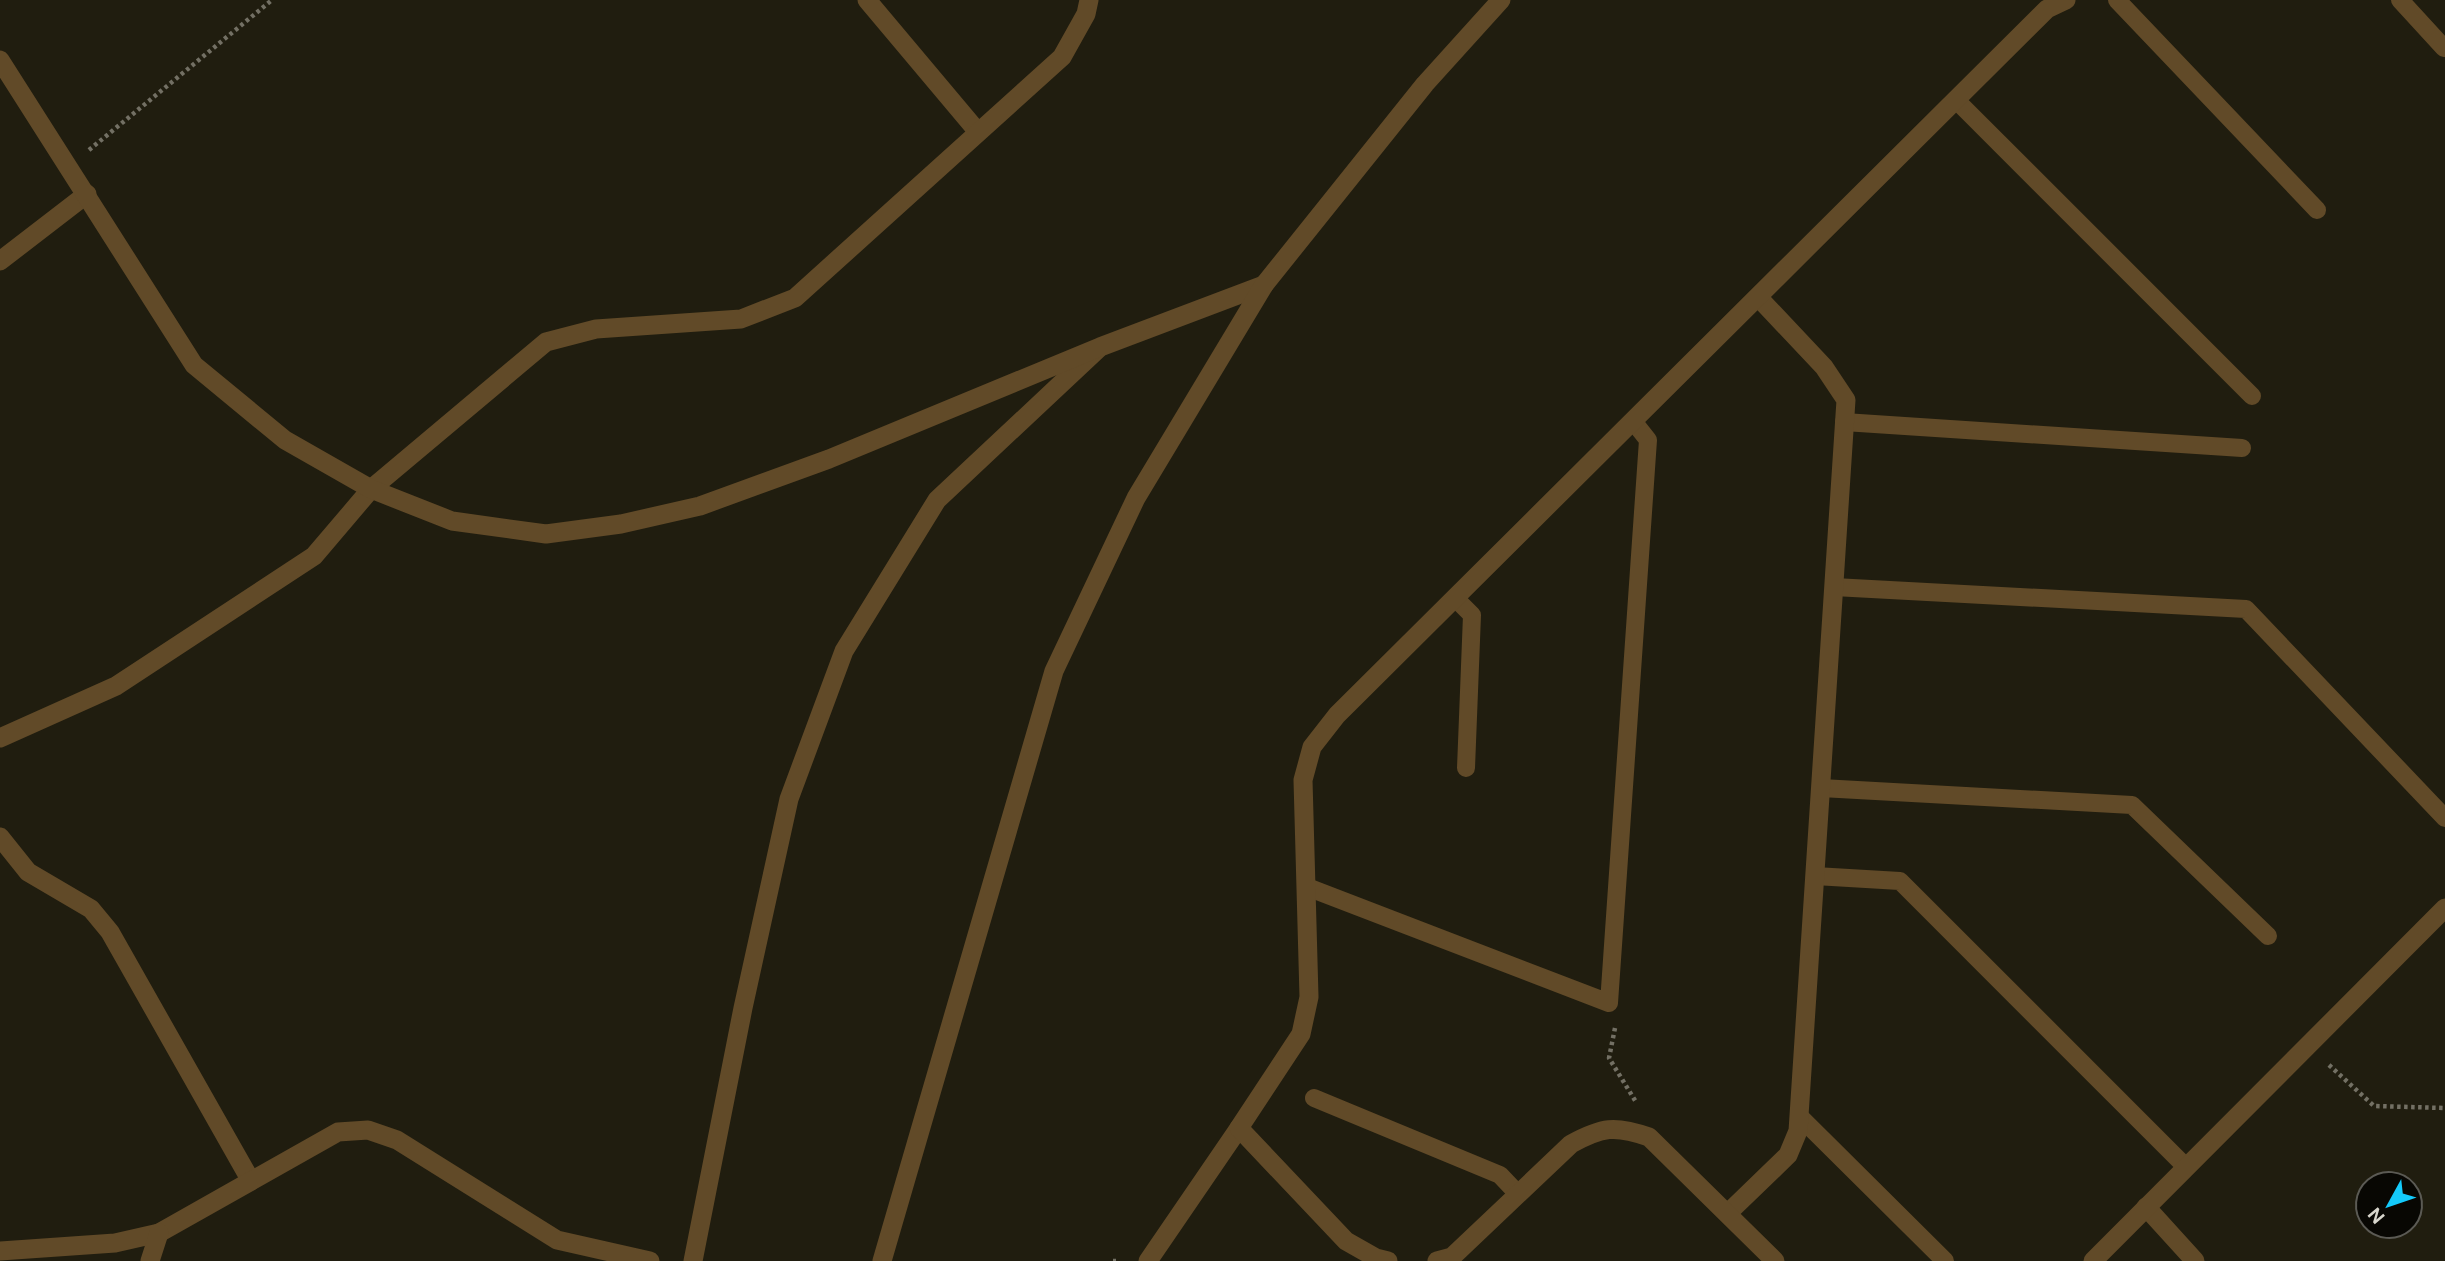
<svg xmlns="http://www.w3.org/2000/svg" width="2445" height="1261" viewBox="0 0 2445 1261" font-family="'DM Sans',sans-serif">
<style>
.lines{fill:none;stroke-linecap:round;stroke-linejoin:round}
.path{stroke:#737064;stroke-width:4.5;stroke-dasharray:3.5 3.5;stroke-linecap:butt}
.service{stroke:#614a28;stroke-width:18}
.minor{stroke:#614a28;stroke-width:19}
.tertiary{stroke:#614a28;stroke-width:19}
</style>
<rect width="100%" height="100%" fill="#201d0f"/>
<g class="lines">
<g class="path">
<polyline points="89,150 272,0"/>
<polyline points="1615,1028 1609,1058 1636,1102"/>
<polyline points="2329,1065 2374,1106 2445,1108"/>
<polyline points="1113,1261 1116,1261"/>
</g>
<g class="service">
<polyline points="2117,0 2317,210"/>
<polyline points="2400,0 2444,48"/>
<polyline points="1957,101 2252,396"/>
<polyline points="1844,422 2242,448"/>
<polyline points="1834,587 2246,609 2445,818"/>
<polyline points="1455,598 1472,615 1466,768"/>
<polyline points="1821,788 2132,805 2268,936"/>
<polyline points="1815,876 1900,881 2186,1167"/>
<polyline points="1307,887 1609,1003 1648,440 1633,421"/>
<polyline points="1314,1098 1500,1175 1518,1194"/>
<polyline points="1799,1116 1945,1261"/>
</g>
<g class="minor">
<polyline points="867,0 978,132"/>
<polyline points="0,261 87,194"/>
<polyline points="0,738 116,686 314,556 371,489 546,342 596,329 741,319 795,298 1062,57 1086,14 1089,0"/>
<polyline points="0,837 28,872 91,909 110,932 251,1181"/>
<polyline points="2146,1207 2195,1261"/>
<polyline points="1728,1213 1788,1155 1798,1131 1846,400 1824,367 1758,297"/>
<polyline points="0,1251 115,1243 159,1233 338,1132 368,1130 397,1140 557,1240 650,1261"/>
<polyline points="150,1261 159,1233"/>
<polyline points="693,1261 743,1008 789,799 844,651 937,500 1098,349"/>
<polyline points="1148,1261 1239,1128"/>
<polyline points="1388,1261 1376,1258 1346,1241 1239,1128 1301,1034 1309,997 1303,780 1312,747 1337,715 2047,9 2066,0"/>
<path d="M1437,1261L1452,1257L1571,1144C1602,1127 1615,1125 1649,1137L1775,1261"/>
<polyline points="2093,1261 2445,908"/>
</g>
<g class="tertiary">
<polyline points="0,60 194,365 285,440 371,489 452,521 546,534 621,524 700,506 829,459 1100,347 1264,285"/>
<polyline points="882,1261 1054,671 1136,498 1264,285 1425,84 1501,0"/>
</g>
</g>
<g transform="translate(2389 1205) rotate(230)"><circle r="33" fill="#080703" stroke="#5b5a54" stroke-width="2"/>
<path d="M0-5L12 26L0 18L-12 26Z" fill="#14cafb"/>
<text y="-10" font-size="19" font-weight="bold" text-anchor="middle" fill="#d8d6cd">N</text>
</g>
</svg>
